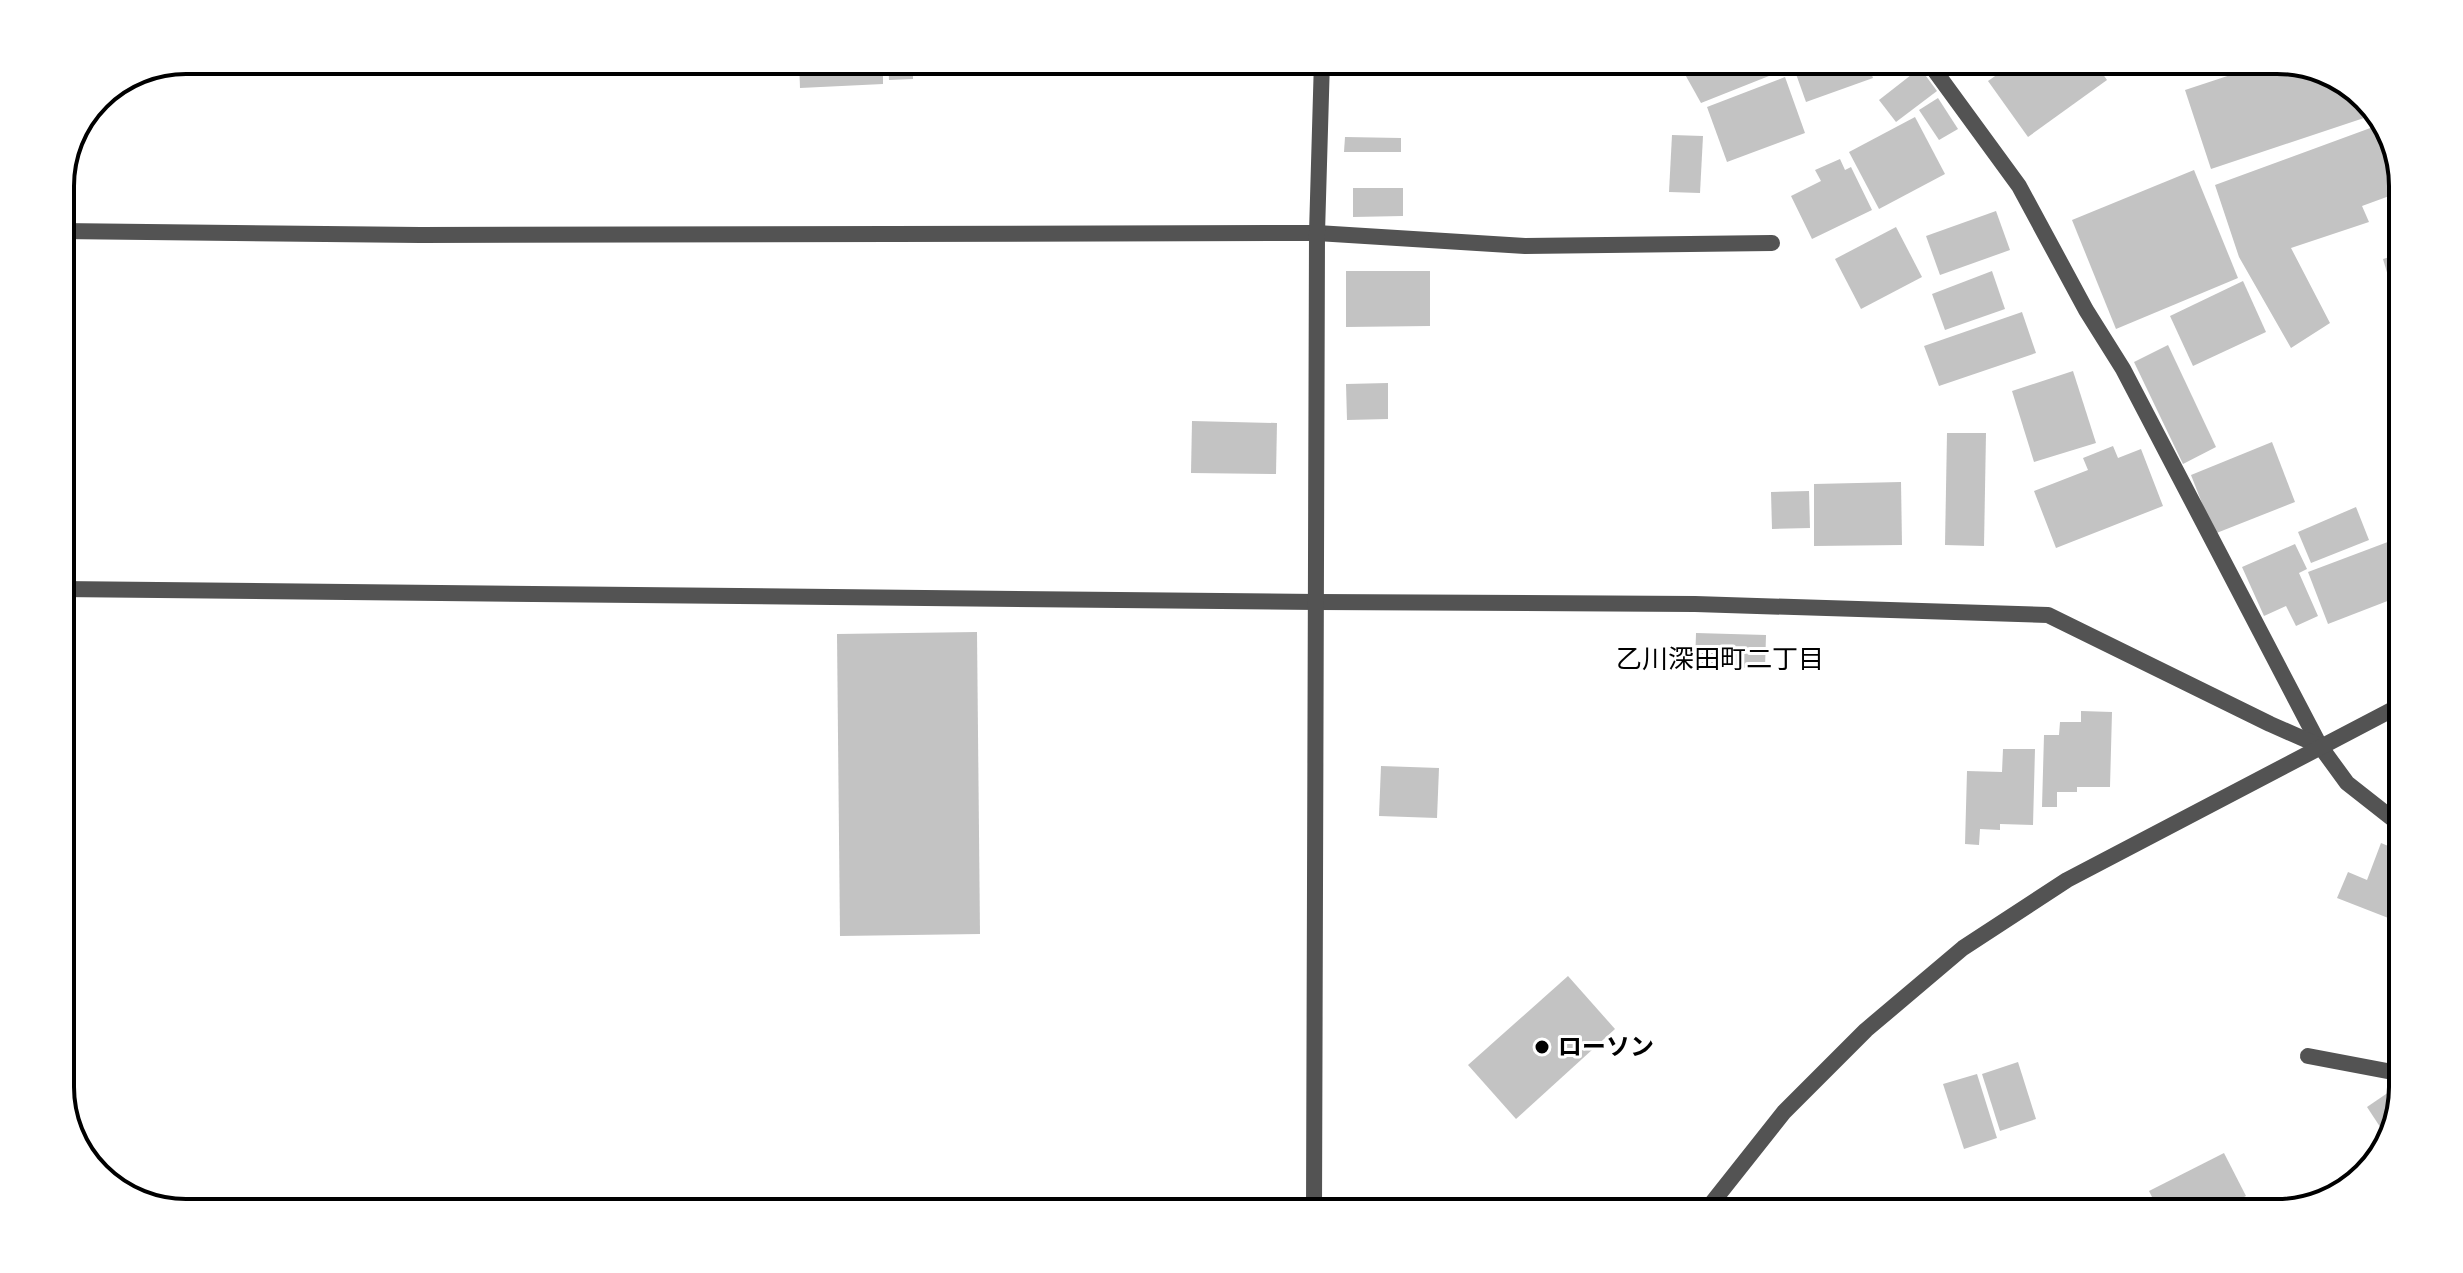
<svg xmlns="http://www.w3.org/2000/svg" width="2463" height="1273" viewBox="0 0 2463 1273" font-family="Roboto,'Noto Sans JP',sans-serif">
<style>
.building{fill:#c3c3c3}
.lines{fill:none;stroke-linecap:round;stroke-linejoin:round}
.minor{stroke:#535353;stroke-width:16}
.tertiary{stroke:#535353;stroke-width:16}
.poi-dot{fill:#000;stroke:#fff;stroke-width:3}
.labels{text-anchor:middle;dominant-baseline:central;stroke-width:6;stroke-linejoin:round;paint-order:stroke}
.poi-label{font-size:24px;font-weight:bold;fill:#000;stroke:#fff;text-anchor:start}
.neighbourhood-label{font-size:26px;fill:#000;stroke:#fff}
.rim{fill:none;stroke:#000;stroke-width:4}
</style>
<rect width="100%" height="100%" fill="#fff"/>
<g class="building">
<polygon points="799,60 883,60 883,84 800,88"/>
<polygon points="888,60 913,60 913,79 889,80"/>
<polygon points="1704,60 1768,60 1774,74 1701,103 1682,69"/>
<polygon points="1791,60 1866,60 1873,78 1806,102"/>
<polygon points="2018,60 2093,60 2107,80 2028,137 1988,81"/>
<polygon points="2276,60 2332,73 2379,113 2211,169 2185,90"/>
<polygon points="1920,68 1937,91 1896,122 1879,100"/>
<polygon points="1785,77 1805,133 1727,162 1707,107"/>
<polygon points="1938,98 1958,129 1939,140 1919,110"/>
<polygon points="1915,117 1945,174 1879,209 1849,152"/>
<polygon points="2384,123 2403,179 2403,191 2362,206 2369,222 2291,248 2330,323 2291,348 2239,257 2215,185"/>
<polygon points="1672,135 1703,136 1700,193 1669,192"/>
<polygon points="1345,137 1401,138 1401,152 1344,152"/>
<polygon points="1840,159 1845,170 1851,167 1872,210 1812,239 1791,196 1821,181 1815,170"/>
<polygon points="2194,170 2238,278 2116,329 2072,220"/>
<polygon points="1353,188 1403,188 1403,216 1353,217"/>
<polygon points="1996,211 2010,250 1940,275 1926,236"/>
<polygon points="1896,227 1922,277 1861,309 1835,259"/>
<polygon points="2403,253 2403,312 2399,313 2383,259"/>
<polygon points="1346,271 1430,271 1430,326 1346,327"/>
<polygon points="1992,271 2005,309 1945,330 1932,294"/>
<polygon points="2243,281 2266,332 2193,366 2170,316"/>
<polygon points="2022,312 2036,353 1939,386 1924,346"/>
<polygon points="2168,345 2216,447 2183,464 2134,362"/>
<polygon points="2073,371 2096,443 2034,462 2012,391"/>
<polygon points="1388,383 1388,419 1347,420 1346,384"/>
<polygon points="1192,421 1277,423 1276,474 1191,473"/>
<polygon points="1947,433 1986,433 1984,546 1945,545"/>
<polygon points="2272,442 2295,502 2214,534 2191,475"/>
<polygon points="2113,446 2118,458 2141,449 2163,506 2056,548 2034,491 2088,470 2083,458"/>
<polygon points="1901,482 1902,545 1814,546 1814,484"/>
<polygon points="1809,491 1810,528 1772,529 1771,492"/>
<polygon points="2356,507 2369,540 2311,563 2298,532"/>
<polygon points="2401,537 2403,543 2403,595 2328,624 2308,572"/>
<polygon points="2295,544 2307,569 2299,573 2318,616 2296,626 2286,606 2264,616 2242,567"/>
<polygon points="977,632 980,934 840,936 837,634"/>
<polygon points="1696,633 1766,635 1765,668 1695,667"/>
<polygon points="2081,711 2112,712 2110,787 2077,787 2077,792 2057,792 2057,807 2042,807 2044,735 2059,735 2060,722 2081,722"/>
<polygon points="2003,749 2035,749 2033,825 2000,824 2000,830 1980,829 1979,845 1965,844 1967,771 2002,772"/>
<polygon points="1381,766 1439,768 1437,818 1379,816"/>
<polygon points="2381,843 2403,852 2403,904 2396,921 2337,898 2348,872 2367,880"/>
<polygon points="1568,976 1615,1029 1516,1119 1468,1065"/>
<polygon points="2018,1062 2036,1119 2000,1131 1982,1074"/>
<polygon points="1977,1074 1997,1138 1964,1149 1943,1084"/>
<polygon points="2389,1092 2399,1105 2390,1142 2367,1107"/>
<polygon points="2224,1153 2246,1196 2213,1213 2160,1213 2149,1191"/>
</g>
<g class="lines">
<g class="minor">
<polyline points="1927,60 2019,186 2086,310 2123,369 2320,746 2347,783 2403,827"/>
<polyline points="60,231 420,235 1317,233 1525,246 1772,243"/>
<polyline points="60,589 1317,602 1695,604 2048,615 2270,724 2320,746"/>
<polyline points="2308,1056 2403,1074"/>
<polyline points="1314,1213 1317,233 1322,60"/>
</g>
<polyline class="tertiary" points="1704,1213 1784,1112 1866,1030 1963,948 2067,880 2403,704"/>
</g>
<circle class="poi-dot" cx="1542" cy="1047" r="8"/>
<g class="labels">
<g class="poi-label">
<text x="1558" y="1047">ローソン</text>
</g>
<g class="neighbourhood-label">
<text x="1720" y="659">乙川深田町二丁目</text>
</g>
</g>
<path d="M0 0H2463V1273H0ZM186 74H2277A112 112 0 0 1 2389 186V1087A112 112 0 0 1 2277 1199H186A112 112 0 0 1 74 1087V186A112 112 0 0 1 186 74Z" fill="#fff" fill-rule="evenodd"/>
<path class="rim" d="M186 74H2277A112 112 0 0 1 2389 186V1087A112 112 0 0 1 2277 1199H186A112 112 0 0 1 74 1087V186A112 112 0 0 1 186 74Z"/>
</svg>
